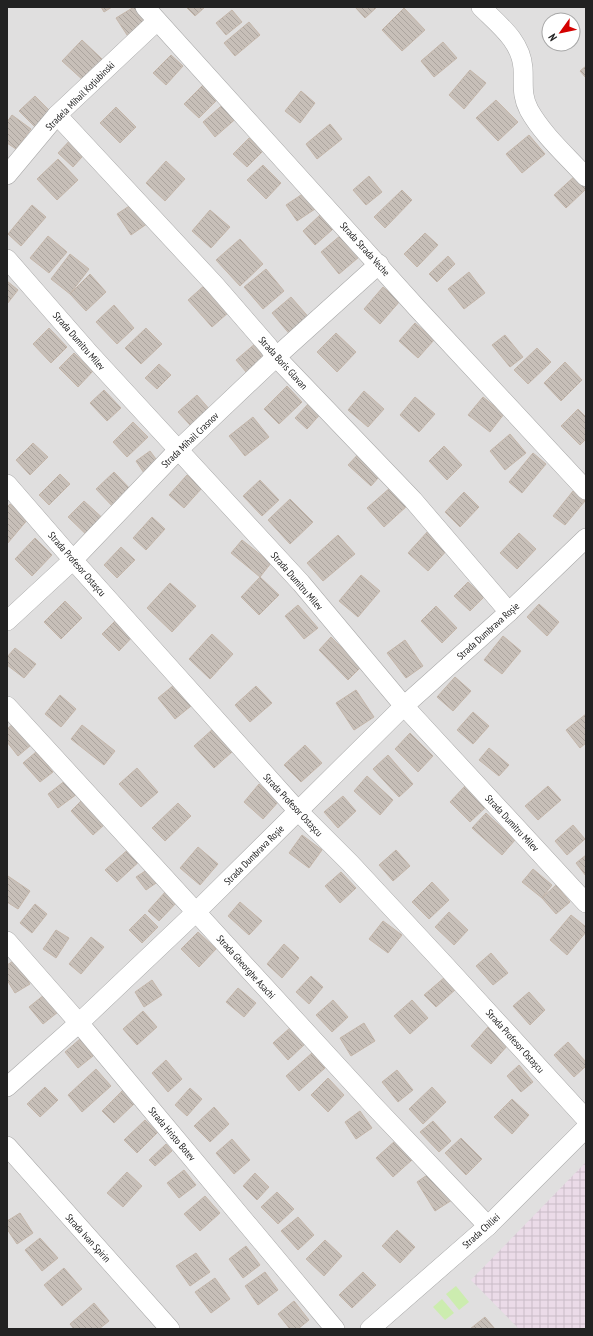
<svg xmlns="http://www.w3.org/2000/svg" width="593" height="1336" viewBox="0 0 593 1336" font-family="'PT Sans Narrow',sans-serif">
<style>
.residential{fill:#e0dfdf;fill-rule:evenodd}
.industrial{fill:url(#industrial-grid)}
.grass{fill:#ccecaf}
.building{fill:url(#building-back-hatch);stroke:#c4b6aa}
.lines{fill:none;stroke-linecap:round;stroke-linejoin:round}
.minor-casing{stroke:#a9a9a9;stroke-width:20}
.minor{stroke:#fff;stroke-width:19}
.labels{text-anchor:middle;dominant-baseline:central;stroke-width:3.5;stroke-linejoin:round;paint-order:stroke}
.street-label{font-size:10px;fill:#222;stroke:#fff}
</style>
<defs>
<pattern id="industrial-grid" width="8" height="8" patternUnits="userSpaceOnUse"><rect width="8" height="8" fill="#ebdbe8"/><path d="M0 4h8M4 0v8" fill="none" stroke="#c9bcc7"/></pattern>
<pattern id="building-back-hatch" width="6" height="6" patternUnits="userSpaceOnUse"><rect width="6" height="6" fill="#c7bfb8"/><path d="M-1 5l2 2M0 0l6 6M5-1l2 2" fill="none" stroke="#aba49e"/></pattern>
</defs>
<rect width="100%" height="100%" fill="#f2efe9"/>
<path class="residential" d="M7,7H586V1329H7ZM549,20H573V44H549Z"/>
<polygon class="industrial" points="586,1162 586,1326 583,1329 519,1329 471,1280"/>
<g class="grass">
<polygon points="456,1286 469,1302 459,1310 446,1294"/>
<polygon points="442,1299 454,1313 445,1320 433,1307"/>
</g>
<g class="building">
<polygon points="101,7 112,7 104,12"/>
<polygon points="134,7 136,7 148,27 129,38 116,18"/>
<polygon points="186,7 205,7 195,16"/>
<polygon points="355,7 377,7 365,18"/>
<polygon points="404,8 425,30 402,51 382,30"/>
<polygon points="232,10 242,22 226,35 216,23"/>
<polygon points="249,22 260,35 235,56 224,43"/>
<polygon points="82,40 103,60 84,81 62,61"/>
<polygon points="443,42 457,58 434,77 421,61"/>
<polygon points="171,55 183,66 166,85 153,73"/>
<polygon points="586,66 586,78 580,71"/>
<polygon points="470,70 486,83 464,109 449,95"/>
<polygon points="204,84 219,98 199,118 184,104"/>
<polygon points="301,91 315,103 300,123 285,111"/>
<polygon points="35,96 54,115 38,130 19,111"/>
<polygon points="496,100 518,122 498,141 476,118"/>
<polygon points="227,101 240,115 215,137 203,122"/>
<polygon points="116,107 136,127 120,143 100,123"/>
<polygon points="12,115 31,129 16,149 7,143 7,122"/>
<polygon points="330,124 342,139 317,159 306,144"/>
<polygon points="529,135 545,154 522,173 506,154"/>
<polygon points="74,136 89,149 73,167 58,153"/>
<polygon points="249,138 263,151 247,167 233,154"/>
<polygon points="58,159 78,180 57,200 37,179"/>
<polygon points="166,161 185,179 165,201 146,183"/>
<polygon points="263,165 281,183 266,199 247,180"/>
<polygon points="576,175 586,186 586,189 566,208 554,195"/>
<polygon points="369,176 382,192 366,205 353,190"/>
<polygon points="402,190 412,200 385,228 374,217"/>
<polygon points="304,193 315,209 297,221 286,205"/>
<polygon points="137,201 151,221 131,235 117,214"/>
<polygon points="32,205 46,217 21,246 8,234"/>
<polygon points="210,210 230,227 211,248 192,231"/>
<polygon points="320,215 333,229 315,245 303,231"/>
<polygon points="425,233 438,245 417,267 404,254"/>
<polygon points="341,235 359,257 339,274 321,252"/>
<polygon points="48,236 67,252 49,273 30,258"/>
<polygon points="240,239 263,264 240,286 216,260"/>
<polygon points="70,254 89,269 70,294 51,279"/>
<polygon points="448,256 455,264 437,282 429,274"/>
<polygon points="266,269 284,291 263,309 244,287"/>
<polygon points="469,272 485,293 464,309 448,289"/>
<polygon points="90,274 106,292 86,311 70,294"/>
<polygon points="7,281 18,290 7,304"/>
<polygon points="206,284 229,312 212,327 188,300"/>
<polygon points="383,287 400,301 380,324 364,309"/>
<polygon points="291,297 312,321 292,337 272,313"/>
<polygon points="114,305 134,328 117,344 96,322"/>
<polygon points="415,323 434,340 418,358 399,341"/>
<polygon points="49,328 67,347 51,363 33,344"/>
<polygon points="146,328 162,344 141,364 125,348"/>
<polygon points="336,333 356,352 337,372 317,352"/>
<polygon points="505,335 523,357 510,367 492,345"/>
<polygon points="256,343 272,362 252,379 236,360"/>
<polygon points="537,348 551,362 528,384 514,370"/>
<polygon points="74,353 93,371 78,387 59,368"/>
<polygon points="565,362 582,380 561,401 544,383"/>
<polygon points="159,364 171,375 157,389 145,378"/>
<polygon points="287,386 302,402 279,424 264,409"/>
<polygon points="104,390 121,408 107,421 90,403"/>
<polygon points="364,391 384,409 368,427 348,410"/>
<polygon points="197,395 211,411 192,427 178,412"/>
<polygon points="415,397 435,414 419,432 400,415"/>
<polygon points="483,397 504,414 490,432 468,415"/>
<polygon points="312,400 323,411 307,429 295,418"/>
<polygon points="578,409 586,417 586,439 580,445 561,426"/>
<polygon points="253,417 269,437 245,456 229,436"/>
<polygon points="133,422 148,437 127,457 113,442"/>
<polygon points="510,434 526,453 505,470 490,451"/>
<polygon points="33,443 48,457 30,475 16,460"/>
<polygon points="444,446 462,465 447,480 429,461"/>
<polygon points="363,449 386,469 371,486 348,465"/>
<polygon points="150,451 159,463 144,473 136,461"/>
<polygon points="533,453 546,464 522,493 509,482"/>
<polygon points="114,472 134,493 116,510 96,489"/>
<polygon points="60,474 70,484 49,505 39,495"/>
<polygon points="187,475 202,488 184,508 169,495"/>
<polygon points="260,480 279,500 262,516 243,496"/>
<polygon points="391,487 408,505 384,527 367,508"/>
<polygon points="573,491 585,501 565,525 553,516"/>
<polygon points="464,492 479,507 460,527 445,512"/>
<polygon points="290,499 313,522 290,544 268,520"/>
<polygon points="84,501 108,523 92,540 68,517"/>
<polygon points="10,504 28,519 7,544 7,507"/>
<polygon points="152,517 165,529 146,550 133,538"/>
<polygon points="429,530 449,548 428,571 408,553"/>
<polygon points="519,533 536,549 517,569 500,553"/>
<polygon points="338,535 355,554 323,581 307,563"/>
<polygon points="35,538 52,555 32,576 15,559"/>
<polygon points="242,540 271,563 260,577 231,553"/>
<polygon points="121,547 135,560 117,578 104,565"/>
<polygon points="361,575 380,591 358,617 339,601"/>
<polygon points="260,577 279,595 259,615 241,597"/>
<polygon points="468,582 484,597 470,611 454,596"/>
<polygon points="170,583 196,606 172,632 147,608"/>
<polygon points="65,601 82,618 61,639 44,622"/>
<polygon points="539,604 559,622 547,636 527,617"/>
<polygon points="298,605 318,628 304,639 285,616"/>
<polygon points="436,606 457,628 442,643 421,621"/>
<polygon points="119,617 136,633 119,651 102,634"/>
<polygon points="212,634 233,654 210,679 189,659"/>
<polygon points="503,636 521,651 502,674 484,660"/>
<polygon points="331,637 361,667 348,680 319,650"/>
<polygon points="405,640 423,666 406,678 387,653"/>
<polygon points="15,648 36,664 24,678 7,665 7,657"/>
<polygon points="455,677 471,691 453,711 437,697"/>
<polygon points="174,685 191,706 175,719 158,698"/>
<polygon points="256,686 272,703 250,722 235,705"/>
<polygon points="356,690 374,717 354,730 336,703"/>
<polygon points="60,695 76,709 61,727 45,714"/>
<polygon points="473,712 489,726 473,744 457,730"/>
<polygon points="586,714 586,743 580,748 566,730"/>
<polygon points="14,723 31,745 18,756 7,742 7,729"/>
<polygon points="82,725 115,751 104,765 71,739"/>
<polygon points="214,728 233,751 214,768 194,746"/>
<polygon points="410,733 433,756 418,772 395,749"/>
<polygon points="305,745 322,763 301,782 284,765"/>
<polygon points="489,748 509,765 499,776 479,760"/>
<polygon points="36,752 53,772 40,782 23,763"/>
<polygon points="388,755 413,784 399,797 373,769"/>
<polygon points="137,768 158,792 141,807 119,784"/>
<polygon points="367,776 393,800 380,815 354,791"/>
<polygon points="66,780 77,794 58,808 48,794"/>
<polygon points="259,784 279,801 263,819 244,802"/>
<polygon points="465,786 486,807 470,822 450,802"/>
<polygon points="548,786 561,800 538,820 525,806"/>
<polygon points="343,796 356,811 338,828 324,812"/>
<polygon points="82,800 105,824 93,835 71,811"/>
<polygon points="178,803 191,816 165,841 152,828"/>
<polygon points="486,813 515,840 502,855 472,828"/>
<polygon points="573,825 585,839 567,855 555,841"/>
<polygon points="302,835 322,850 309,868 289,853"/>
<polygon points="132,846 143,858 117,882 105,870"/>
<polygon points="198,847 218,864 200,885 180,868"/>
<polygon points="396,850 410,866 393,881 379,865"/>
<polygon points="586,855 586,876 576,863"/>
<polygon points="150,868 159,881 146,890 136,877"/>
<polygon points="533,869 552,885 542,898 522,882"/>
<polygon points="341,872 356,888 340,903 325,886"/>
<polygon points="8,876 30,891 18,909 7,902 7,878"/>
<polygon points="432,882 449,900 429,919 412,902"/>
<polygon points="556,885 570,902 556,914 542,898"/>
<polygon points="167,890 178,901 159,921 148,911"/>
<polygon points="240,902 262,921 249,935 228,916"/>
<polygon points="35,904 47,914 32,933 20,923"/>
<polygon points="449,912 468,930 454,945 435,927"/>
<polygon points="145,914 158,927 142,943 129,930"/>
<polygon points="571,915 586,927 586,932 567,955 550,940"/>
<polygon points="383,921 402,935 388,953 369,939"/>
<polygon points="56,930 69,938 56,958 43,949"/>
<polygon points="198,932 216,949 199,967 181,949"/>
<polygon points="91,937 104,947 81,974 69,964"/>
<polygon points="284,944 299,958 282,978 267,964"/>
<polygon points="491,953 508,973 493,985 476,966"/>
<polygon points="15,960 30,984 15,993 7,980 7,965"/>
<polygon points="311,976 323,987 309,1004 296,992"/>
<polygon points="445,977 456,989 436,1007 424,995"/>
<polygon points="152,980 162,995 144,1007 135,992"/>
<polygon points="238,988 256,1003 244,1017 226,1002"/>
<polygon points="529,992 545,1010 530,1025 513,1006"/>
<polygon points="44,995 58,1012 43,1024 29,1007"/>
<polygon points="333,1000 348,1017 332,1032 316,1015"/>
<polygon points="412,1000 428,1018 410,1034 394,1016"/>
<polygon points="143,1011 157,1027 137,1045 123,1029"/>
<polygon points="364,1023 375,1041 351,1056 340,1038"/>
<polygon points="291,1027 306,1043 288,1060 273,1043"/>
<polygon points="488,1027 508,1045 491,1064 471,1046"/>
<polygon points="80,1039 93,1056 78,1068 65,1052"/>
<polygon points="568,1042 586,1062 586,1066 574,1077 554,1055"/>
<polygon points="312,1053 325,1068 299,1091 286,1076"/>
<polygon points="166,1060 182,1079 168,1092 152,1073"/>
<polygon points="519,1065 533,1082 521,1092 507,1076"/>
<polygon points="96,1069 111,1086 82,1112 68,1095"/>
<polygon points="397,1070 413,1090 398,1102 382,1082"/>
<polygon points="328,1078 344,1095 328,1112 311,1095"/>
<polygon points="45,1087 58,1100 40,1117 27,1104"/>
<polygon points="432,1087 446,1102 423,1124 409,1109"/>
<polygon points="190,1088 202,1099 187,1116 175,1105"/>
<polygon points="124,1089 137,1101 114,1123 102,1111"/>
<polygon points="512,1099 529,1115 512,1134 494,1117"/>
<polygon points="214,1107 229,1124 210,1142 194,1126"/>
<polygon points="360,1111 372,1128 356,1139 345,1122"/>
<polygon points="145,1120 158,1132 137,1153 124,1140"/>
<polygon points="433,1121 451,1141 439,1152 420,1132"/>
<polygon points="461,1138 482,1159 466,1175 445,1153"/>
<polygon points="232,1139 250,1160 234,1174 216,1153"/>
<polygon points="396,1140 413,1159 393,1177 376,1158"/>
<polygon points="166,1144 172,1151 155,1166 149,1160"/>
<polygon points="184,1170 196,1185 179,1198 167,1183"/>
<polygon points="433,1171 452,1200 435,1211 417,1182"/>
<polygon points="127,1172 142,1186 123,1207 107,1193"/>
<polygon points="255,1173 269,1187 257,1200 243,1186"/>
<polygon points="277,1192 294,1209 278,1224 261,1207"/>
<polygon points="205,1196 220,1213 200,1231 184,1214"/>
<polygon points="20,1213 33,1233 17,1244 7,1229 7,1221"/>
<polygon points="298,1217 314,1235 298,1250 281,1231"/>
<polygon points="397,1230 415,1247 400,1263 382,1246"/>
<polygon points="40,1238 58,1258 42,1271 25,1250"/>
<polygon points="325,1240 342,1256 324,1276 306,1259"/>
<polygon points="246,1246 260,1265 243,1278 229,1259"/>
<polygon points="196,1253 210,1272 190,1286 176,1266"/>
<polygon points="64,1268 82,1289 62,1306 44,1285"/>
<polygon points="265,1272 278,1290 258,1305 245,1286"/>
<polygon points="363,1272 376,1285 352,1308 339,1295"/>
<polygon points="215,1278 230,1299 211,1313 195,1292"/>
<polygon points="294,1301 309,1320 298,1329 290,1329 278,1314"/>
<polygon points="94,1303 109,1321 99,1329 74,1329 70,1324"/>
<polygon points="485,1317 495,1329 470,1329"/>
</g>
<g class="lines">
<g class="minor-casing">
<g id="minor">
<polyline points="145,7 417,308 586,490"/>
<path d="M481,7C499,25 521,41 523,68C524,84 521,95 529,110C543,135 567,156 586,177"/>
<polyline points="57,115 215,285 268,346 276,357 413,500 509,612"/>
<polyline points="7,175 57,115 157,21"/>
<polyline points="7,259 90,354 301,583 404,706 586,903"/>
<polyline points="7,484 73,560 298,811 350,863 443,963 586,1119"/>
<polyline points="7,621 73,560 178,450 276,357 379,264"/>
<polyline points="7,706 373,1105 488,1226"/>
<polyline points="7,941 79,1023 335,1329"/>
<polyline points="7,1087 79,1023 196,912 404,706 509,612 586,538"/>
<polyline points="7,1146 170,1329"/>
<polyline points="370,1329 488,1226 586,1128"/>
</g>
</g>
<use href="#minor" class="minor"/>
</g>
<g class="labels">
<g class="street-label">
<text transform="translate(80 96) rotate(-45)">Stradela Mihail Koțiubinski</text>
<text transform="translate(365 249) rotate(48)">Strada Strada Veche</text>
<text transform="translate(79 341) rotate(49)">Strada Dumitru Milev</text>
<text transform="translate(283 363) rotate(48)">Strada Boris Glavan</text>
<text transform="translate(190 440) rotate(-44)">Strada Mihail Crasnov</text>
<text transform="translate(77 564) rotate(49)">Strada Profesor Ostașcu</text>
<text transform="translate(297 581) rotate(49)">Strada Dumitru Milev</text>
<text transform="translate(488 631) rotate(-42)">Strada Dumbrava Roșie</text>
<text transform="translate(293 805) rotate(47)">Strada Profesor Ostașcu</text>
<text transform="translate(512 823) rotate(47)">Strada Dumitru Milev</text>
<text transform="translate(254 855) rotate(-45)">Strada Dumbrava Roșie</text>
<text transform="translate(246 967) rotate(48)">Strada Gheorghe Asachi</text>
<text transform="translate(515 1041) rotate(48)">Strada Profesor Ostașcu</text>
<text transform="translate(172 1134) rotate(50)">Strada Hristo Botev</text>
<text transform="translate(481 1231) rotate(-42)">Strada Chiliei</text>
<text transform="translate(88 1238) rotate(48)">Strada Ivan Spirin</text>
</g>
</g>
<rect width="593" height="1336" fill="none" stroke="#222222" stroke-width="16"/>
<g transform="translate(561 32) rotate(237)"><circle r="19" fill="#ffffff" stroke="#a7a7a7"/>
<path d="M0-3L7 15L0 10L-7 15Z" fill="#d40100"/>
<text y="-6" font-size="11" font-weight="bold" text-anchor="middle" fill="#222222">N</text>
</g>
</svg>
